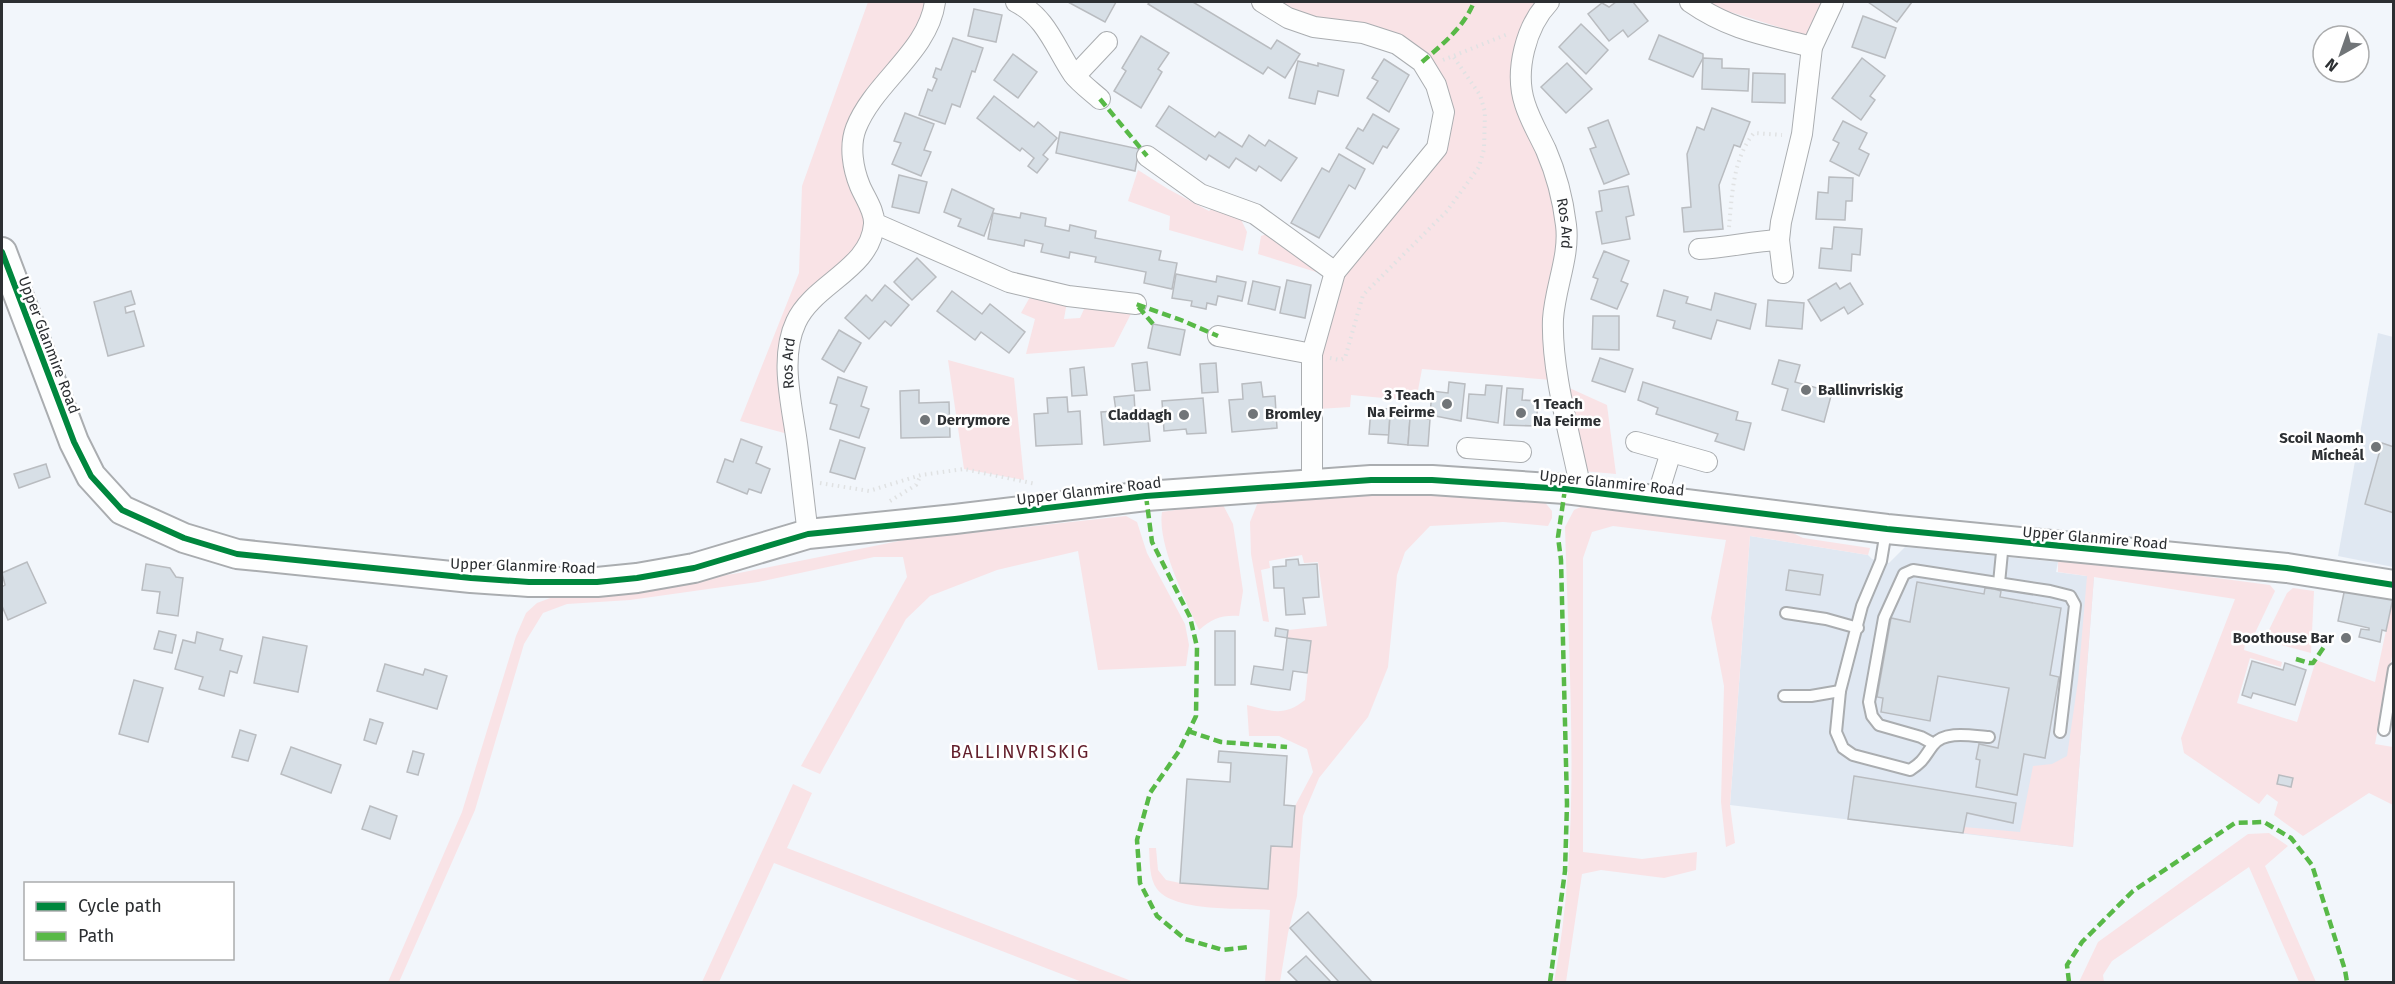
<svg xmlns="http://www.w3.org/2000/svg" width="2395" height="984" viewBox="0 0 2395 984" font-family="'Fira Sans',sans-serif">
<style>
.built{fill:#e0e8f2}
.green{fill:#f9e3e6}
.building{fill:#d7dfe6;stroke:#b9bcc0;stroke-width:1.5}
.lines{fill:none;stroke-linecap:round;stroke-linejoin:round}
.lane-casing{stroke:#aaadb0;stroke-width:14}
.street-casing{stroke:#aaadb0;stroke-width:22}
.secondary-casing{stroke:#aaadb0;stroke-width:32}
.path{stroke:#e0e2e3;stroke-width:4;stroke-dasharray:1.5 4.5;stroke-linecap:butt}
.lane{stroke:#fdfefe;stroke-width:10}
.street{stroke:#fdfefe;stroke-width:20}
.secondary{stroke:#fdfefe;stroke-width:28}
.quiet{stroke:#58b947;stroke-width:4.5;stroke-dasharray:9 4.5;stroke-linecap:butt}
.cycleway-casing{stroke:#fff;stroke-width:10}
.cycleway{stroke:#00873e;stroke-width:6}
.poi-dot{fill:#717578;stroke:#fff;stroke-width:2}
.labels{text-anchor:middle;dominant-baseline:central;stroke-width:5;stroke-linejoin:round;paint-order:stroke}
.street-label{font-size:15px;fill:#2c2f32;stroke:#fff}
.poi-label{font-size:15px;font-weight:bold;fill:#2c2f32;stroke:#fff;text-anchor:start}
.quarter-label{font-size:18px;letter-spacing:1.5px;fill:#631e2a;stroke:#fff}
</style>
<rect width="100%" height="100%" fill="#f2f6fb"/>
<g class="built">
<polygon points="2378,333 2393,337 2393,567 2338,556"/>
<polygon points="1750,536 1868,555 1872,559 1889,563 1905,547 2058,562 2056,572 2094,577 2073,847 1730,805"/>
</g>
<g class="green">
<polygon points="868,2 934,2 857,126 867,222 852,257 811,287 790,319 788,434 740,421 799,273 802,186"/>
<polygon points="1262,2 1539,2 1513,64 1548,167 1558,215 1551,380 1422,369 1416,401 1351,395 1350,407 1318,409 1321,350 1345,272 1446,143 1429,62"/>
<polygon points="1705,2 1822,2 1807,36 1711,6"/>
<polygon points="1138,170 1168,189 1209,211 1215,205 1238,213 1247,232 1243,251 1169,230 1170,216 1128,201"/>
<polygon points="1272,232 1318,266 1316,272 1258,254 1261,236"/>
<polygon points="1035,288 1068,296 1064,319 1080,318 1089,298 1136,304 1114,347 1026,354 1035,319 1021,313"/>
<polygon points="948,360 1014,378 1024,480 964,469"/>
<polygon points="1565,386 1607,405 1616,474 1583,471"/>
<path d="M1449,492L1543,500L1552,511V518L1548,526L1503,522L1430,526L1405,552L1397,575L1388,667L1368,717L1319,778L1303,816L1297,896L1288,933L1280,982H1265L1270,910C1242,908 1174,912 1157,889C1149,878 1150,862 1149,848H1156L1158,870L1166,880L1180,883L1271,846L1292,847L1295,806L1313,772L1307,749L1279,736H1249L1247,705C1271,711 1284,717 1305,700L1311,642L1287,638L1288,630L1327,626L1318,562L1304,563L1302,555L1269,561L1270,568L1261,570L1269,622L1263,621L1251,554L1250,522L1260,497Z"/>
<path d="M1222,503L1233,524L1239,564L1243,591L1239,616C1221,615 1212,619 1199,630C1186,601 1157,544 1162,512Z"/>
<path d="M1587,504L1789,531L1803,538L1870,548L1868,555L1750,536L1730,805L1735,843L1726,847L1721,802L1724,686L1711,618L1726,540L1613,526L1592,532L1583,558V852L1642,859L1697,852L1696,870L1664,878L1601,870L1582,874L1566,982H1554C1582,834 1569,677 1565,527L1574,510Z"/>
<polygon points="1126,516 1137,522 1147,553 1185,624 1189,645 1186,666 1098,670 1078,551 997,570 930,596 906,619 820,774 801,766 907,577 903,557 874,557 758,582 630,600 567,604 543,613 524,644 475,810 399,982 388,982 462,812 516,636 526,613 537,603 561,594 616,592 739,573 904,540"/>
<polygon points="2073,559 2270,585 2275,591 2255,633 2245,644 2244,650 2282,662 2281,667 2250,658 2237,703 2297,722 2316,660 2375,682 2393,598 2393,651 2375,744 2393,747 2393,805 2369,793 2303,836 2274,815 2278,802 2267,794 2259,804 2184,753 2181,738 2235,599 2094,577 2073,847 1963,833 1964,827 2020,832 2033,766 2052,764 2067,756 2078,681 2087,576 2058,572 2058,562"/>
<polygon points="2293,588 2314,591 2311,653 2267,641 2265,638 2287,593"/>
<polygon points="793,784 812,793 787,848 1134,982 1082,982 774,863 719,982 702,982"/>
<polygon points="2269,833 2288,846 2265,866 2316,982 2299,982 2249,867 2112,961 2103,975 2104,982 2079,982 2098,942 2248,834"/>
</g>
<g class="building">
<polygon points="1068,2 1116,2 1105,22"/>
<polygon points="1150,2 1193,2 1271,49 1277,40 1300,54 1285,78 1268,67 1263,74 1148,4"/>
<polygon points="1616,2 1633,2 1648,21 1628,37 1623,30 1609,41 1588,14 1602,3 1609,7"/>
<polygon points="1868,2 1912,2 1897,22"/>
<polygon points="974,9 1002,15 996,42 968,36"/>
<polygon points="1863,16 1896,28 1885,58 1852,47"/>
<polygon points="1581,24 1608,50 1586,74 1559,47"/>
<polygon points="1659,35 1703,54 1703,58 1693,77 1649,59"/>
<polygon points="1141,36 1169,53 1158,69 1162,72 1141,108 1114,91 1126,71 1122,68"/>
<polygon points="953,38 983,48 975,72 972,71 960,107 952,104 945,124 919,115 928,89 932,91 937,79 933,77 936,68 941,70"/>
<polygon points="1013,54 1037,72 1018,98 994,80"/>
<polygon points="1703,58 1722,59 1722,68 1749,69 1748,91 1702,89"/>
<polygon points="1862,58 1885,76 1870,96 1875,100 1861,120 1832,98"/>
<polygon points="1384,59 1409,75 1389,112 1367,98 1378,81 1372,78"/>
<polygon points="1298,61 1318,66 1318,63 1344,70 1338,96 1318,91 1315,104 1289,98"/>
<polygon points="1567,63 1592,89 1566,113 1541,87"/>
<polygon points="1753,73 1785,74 1785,103 1752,102"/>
<polygon points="994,96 1034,127 1038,122 1057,138 1043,155 1048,159 1037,173 1028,166 1034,158 1022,148 1020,151 977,118"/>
<polygon points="1169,106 1215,137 1219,132 1242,147 1249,135 1265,146 1269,140 1297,158 1281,181 1259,166 1256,171 1236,158 1229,168 1209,155 1206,160 1156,126"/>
<polygon points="1712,108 1750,122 1740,147 1734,145 1719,185 1723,229 1684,232 1682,208 1691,207 1687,154 1697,127 1704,130"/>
<polygon points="905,113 934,124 924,150 931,152 921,176 892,164 901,143 894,141"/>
<polygon points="1373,114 1399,129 1387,148 1383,146 1373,164 1346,148 1358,128 1363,131"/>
<polygon points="1608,120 1629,174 1604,184 1590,149 1596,147 1588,128"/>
<polygon points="1843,121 1867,133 1859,149 1869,154 1859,176 1830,161 1839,143 1833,140"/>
<polygon points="1060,132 1139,149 1135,171 1056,153"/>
<polygon points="1339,154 1365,169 1355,189 1349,185 1319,238 1291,223 1322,168 1329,172"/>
<polygon points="899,175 927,182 919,213 892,207"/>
<polygon points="1829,177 1853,178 1852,201 1846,201 1845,220 1816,219 1818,192 1828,193"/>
<polygon points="1628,186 1634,215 1626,217 1630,239 1602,244 1596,212 1602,211 1599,191"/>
<polygon points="952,189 994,209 984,236 958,226 961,219 944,212"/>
<polygon points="993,213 1020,218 1021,213 1046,218 1045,226 1069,231 1070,225 1096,231 1095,238 1161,251 1159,260 1177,263 1172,289 1144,283 1146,272 1095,262 1096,257 1070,252 1069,258 1041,252 1043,244 1025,240 1024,246 988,239"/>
<polygon points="1834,227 1862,229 1860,255 1852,254 1851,271 1819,268 1821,248 1832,249"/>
<polygon points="1604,251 1629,261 1621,281 1628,284 1617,309 1591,299 1598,279 1593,277"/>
<polygon points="917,258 936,277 912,300 894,282"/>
<polygon points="1176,274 1216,282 1217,276 1246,282 1242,301 1218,296 1216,305 1207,303 1206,309 1191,306 1192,301 1172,298"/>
<polygon points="1287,280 1311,285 1305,318 1280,313"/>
<polygon points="1253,281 1280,287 1275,310 1248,304"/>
<polygon points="1836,283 1840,289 1850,283 1863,304 1848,314 1844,307 1821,321 1808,300"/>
<polygon points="885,285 909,305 891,326 885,321 869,339 845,318 866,295 872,301"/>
<polygon points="1664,290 1688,297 1686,303 1711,310 1715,293 1756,304 1750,329 1717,320 1711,339 1673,328 1675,321 1657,316"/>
<polygon points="131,291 135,304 125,307 126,313 134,311 144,346 108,356 94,302"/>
<polygon points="952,291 982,314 990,304 1025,332 1009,353 981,332 975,340 937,311"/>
<polygon points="1768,300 1804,303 1802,329 1766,326"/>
<polygon points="1593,316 1619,316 1619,350 1592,349"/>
<polygon points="1153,324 1185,330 1180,355 1148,348"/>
<polygon points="839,330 861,343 844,372 822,359"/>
<polygon points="1600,358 1633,369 1625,392 1592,381"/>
<polygon points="1779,360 1800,365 1795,382 1832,392 1824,422 1782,410 1788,389 1772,384"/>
<polygon points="1147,362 1150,390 1135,391 1132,364"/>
<polygon points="1216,363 1218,392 1202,393 1200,364"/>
<polygon points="1084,367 1087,395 1072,396 1070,369"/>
<polygon points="838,377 867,387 861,406 869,409 859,438 830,429 837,405 830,403"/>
<polygon points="1261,382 1263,397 1275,396 1277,428 1232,432 1229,400 1243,399 1242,384"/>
<polygon points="1449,382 1465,384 1461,421 1430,415 1432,391 1448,393"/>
<polygon points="1643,382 1738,412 1736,420 1751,423 1744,450 1715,441 1718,434 1656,414 1658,408 1638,400"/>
<polygon points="1486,385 1502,386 1498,423 1467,418 1469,394 1485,395"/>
<polygon points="1507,388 1523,389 1522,400 1538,401 1536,426 1504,425"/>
<polygon points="919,390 919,403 949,402 950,437 901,438 900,391"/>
<polygon points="1134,395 1135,410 1147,409 1150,441 1104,445 1101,412 1116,411 1114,397"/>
<polygon points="1067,397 1068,412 1080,411 1082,444 1036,446 1034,414 1048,413 1047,398"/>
<polygon points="1203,398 1206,433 1187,434 1186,429 1164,431 1162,401"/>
<polygon points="1371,408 1390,409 1389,435 1369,434"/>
<polygon points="1390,417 1410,418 1408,445 1388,443"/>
<polygon points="1410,418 1430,419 1428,446 1408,445"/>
<polygon points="741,439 762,447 756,463 770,469 761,493 749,489 747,494 717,482 725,459 733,462"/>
<polygon points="840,440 865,448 855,479 830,472"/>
<polygon points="2382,443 2394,447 2394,513 2365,504"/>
<polygon points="46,464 50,477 19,488 14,474"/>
<polygon points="1298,559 1299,565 1317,564 1319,597 1303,598 1305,614 1286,615 1284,588 1274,588 1273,567 1286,566 1286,560"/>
<polygon points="27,562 46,603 8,620 2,606 2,587 5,585 2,573"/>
<polygon points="146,564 170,568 176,577 183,578 178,616 157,613 160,592 142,590"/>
<polygon points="1789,570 1823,575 1820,595 1786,590"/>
<polygon points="1917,582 1984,594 1985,588 1994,589 2001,591 2000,597 2061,608 2050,675 2059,677 2045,758 2024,754 2017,795 1976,787 1980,760 1976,759 1979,744 1998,748 2009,688 1938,676 1930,721 1881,712 1883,698 1877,697 1891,618 1910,622"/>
<polygon points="2345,588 2393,598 2386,631 2382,630 2380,642 2359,637 2361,629 2369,630 2369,628 2338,621"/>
<polygon points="1276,628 1288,630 1287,638 1275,636"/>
<polygon points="159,631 176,635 172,653 154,649"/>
<rect x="1215" y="631" width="20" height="54"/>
<polygon points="197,632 223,639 220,650 242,656 237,673 230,671 224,696 199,689 203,677 175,669 183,640 195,643"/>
<polygon points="263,637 307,646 298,692 254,683"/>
<polygon points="1287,638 1311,641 1307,673 1293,671 1290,690 1251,684 1254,666 1283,670"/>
<polygon points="2252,661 2283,670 2285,663 2306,670 2295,705 2253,693 2251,698 2242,695"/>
<polygon points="385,664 423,675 425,669 447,676 437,709 377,691"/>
<polygon points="134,680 163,688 148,742 119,734"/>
<polygon points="370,719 383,723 376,744 364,740"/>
<polygon points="240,730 256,735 248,761 232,757"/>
<polygon points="291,747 341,765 331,793 281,774"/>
<polygon points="413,751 424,754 418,775 407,772"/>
<polygon points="1219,751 1287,756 1284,805 1295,806 1292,847 1271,846 1268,889 1180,883 1187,779 1230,782 1231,763 1218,762"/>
<polygon points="2279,775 2293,778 2291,787 2277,784"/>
<polygon points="1854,776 2016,803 2013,823 1967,813 1963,833 1848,819"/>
<polygon points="370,806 397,816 390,839 362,829"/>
<polygon points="1308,912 1372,982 1339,982 1290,928"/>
<polygon points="1306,956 1331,982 1298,982 1288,972"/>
</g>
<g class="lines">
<g class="lane-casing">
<g id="lane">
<path d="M1886,531L1881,561L1862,606L1840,691L1836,732L1843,748L1853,755L1910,770C1924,761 1924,757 1933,745C1945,730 1972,736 1989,737"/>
<polyline points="1999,583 2003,542"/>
<polyline points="1786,613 1826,619 1858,628"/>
<polyline points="1784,696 1811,696 1840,691"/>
<polyline points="2384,730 2394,669"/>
<polyline points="1934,744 1921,737 1879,725 1872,716 1869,702 1884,618 1904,574 1913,570 2050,591 2070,596 2075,605 2060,732"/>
</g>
</g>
<g class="street-casing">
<g id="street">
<path d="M1016,2C1046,17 1055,47 1073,74C1080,83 1091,91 1100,99"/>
<polyline points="1262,2 1288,18 1314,27 1363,33 1397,44 1422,62 1436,85 1444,112 1437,148 1335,272 1312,354 1312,484"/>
<path id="s1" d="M1549,2C1526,26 1514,71 1525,104C1530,120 1539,135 1546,150C1556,173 1563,200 1566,225C1570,256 1555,287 1553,319C1551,371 1571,439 1581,490"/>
<path d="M1690,2C1730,30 1765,35 1812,47"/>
<polyline points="1075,76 1107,42"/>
<polyline points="1147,156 1200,194 1255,214 1335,272"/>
<polyline points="874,223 1009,282 1068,296 1136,304"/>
<path d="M1699,249C1727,248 1752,241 1779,240"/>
<polyline points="1783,273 1779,240 1781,222 1802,134 1812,47 1833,2"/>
<polyline points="1218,336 1312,354"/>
<polyline points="1636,442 1707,462"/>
<polyline points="1467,448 1521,452"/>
<polyline points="1656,500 1671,452"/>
<path id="s2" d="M808,534C804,504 801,473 797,443C792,405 779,358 796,322C813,284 871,269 874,224C875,211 865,198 860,186C853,169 849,146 856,128C874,82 928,52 935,2"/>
</g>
</g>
<g class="secondary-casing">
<polyline id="secondary" points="2,252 74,442 91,476 122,510 184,538 237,554 471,578 529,582 597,582 637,578 694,568 808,534 955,519 1146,496 1371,480 1432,480 1565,489 1887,529 2287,568 2394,585"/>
</g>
<g class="path">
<polyline points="1443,60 1508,34"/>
<path d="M1729,227C1732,195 1733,158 1754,133L1782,135"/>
<polyline points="1330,358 1340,360 1345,358 1363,295 1447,211 1479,167 1484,149 1485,112 1480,95 1453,56"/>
<polyline points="820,483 869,491 921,475 964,469 1036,484"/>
<polyline points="890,501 916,485 921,475"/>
</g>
<use href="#lane" class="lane"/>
<use href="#street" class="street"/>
<use href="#secondary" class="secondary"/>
<g class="quiet">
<path d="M1422,62C1443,44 1464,27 1474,2"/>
<polyline points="1100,99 1147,156"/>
<polyline points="1153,324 1136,304 1181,320 1218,336"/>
<polyline points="1146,496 1152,542 1190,617 1197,647 1196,716 1179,751 1150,793 1137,840 1140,883 1157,916 1185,939 1223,950 1250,947"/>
<polyline points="2296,659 2309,663 2313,663 2326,644"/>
<polyline points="1188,731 1221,742 1287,747"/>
<polyline points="1550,982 1565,871 1567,804 1561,560 1558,537 1565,489"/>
<polyline points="2069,982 2067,965 2082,942 2133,891 2235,823 2264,822 2291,838 2312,865 2345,970 2347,982"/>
</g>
<g class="cycleway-casing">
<polyline id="cycleway" points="2,252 74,442 91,476 122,510 184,538 237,554 471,578 529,582 597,582 637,578 694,568 808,534 955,519 1146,496 1371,480 1432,480 1565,489 1887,529 2287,568 2394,585"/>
</g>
<use href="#cycleway" class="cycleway"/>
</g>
<g class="poi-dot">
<circle cx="1806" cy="390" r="6"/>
<circle cx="1447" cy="404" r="6"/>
<circle cx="1521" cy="413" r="6"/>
<circle cx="1253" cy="414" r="6"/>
<circle cx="1184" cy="415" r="6"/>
<circle cx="925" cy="420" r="6"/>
<circle cx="2376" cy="447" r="6"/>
<circle cx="2346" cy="638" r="6"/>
</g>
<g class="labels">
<g class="street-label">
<text stroke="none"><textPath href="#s1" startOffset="236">Ros Ard</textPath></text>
<text transform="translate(49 345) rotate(69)">Upper Glanmire Road</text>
<text stroke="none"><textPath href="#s2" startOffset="172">Ros Ard</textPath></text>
<text transform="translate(1612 483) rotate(6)">Upper Glanmire Road</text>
<text transform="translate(1089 491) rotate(-7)">Upper Glanmire Road</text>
<text transform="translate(2095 538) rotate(5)">Upper Glanmire Road</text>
<text transform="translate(523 566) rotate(2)">Upper Glanmire Road</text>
</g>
<g class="poi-label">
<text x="1818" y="390">Ballinvriskig</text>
<text x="1435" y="395" text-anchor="end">3 Teach<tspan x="1435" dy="17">Na Feirme</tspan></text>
<text x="1533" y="404">1 Teach<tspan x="1533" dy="17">Na Feirme</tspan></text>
<text x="1265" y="414">Bromley</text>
<text x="1172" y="415" text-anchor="end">Claddagh</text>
<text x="937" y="420">Derrymore</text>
<text x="2364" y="438" text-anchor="end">Scoil Naomh<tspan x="2364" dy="17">Mícheál</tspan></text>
<text x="2334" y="638" text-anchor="end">Boothouse Bar</text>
</g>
<g class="quarter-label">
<text x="1020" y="752">BALLINVRISKIG</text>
</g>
</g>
<rect width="2395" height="984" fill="none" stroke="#2c2f32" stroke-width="6"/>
<rect x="24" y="882" width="210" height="78" fill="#ffffff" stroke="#abacad" stroke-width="1.5"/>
<rect x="36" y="902" width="30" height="9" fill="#00873e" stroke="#abacad" stroke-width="1.5"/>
<text x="78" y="912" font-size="18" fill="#2c2f32">Cycle path</text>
<rect x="36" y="932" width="30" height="9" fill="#58b947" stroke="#abacad" stroke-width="1.5"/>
<text x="78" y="942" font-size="18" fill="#2c2f32">Path</text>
<g transform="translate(2341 54) rotate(220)"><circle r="28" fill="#ffffff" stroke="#abacad" stroke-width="1.5"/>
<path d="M0-4.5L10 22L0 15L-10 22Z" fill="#717578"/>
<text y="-9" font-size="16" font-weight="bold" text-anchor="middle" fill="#2c2f32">N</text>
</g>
</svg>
